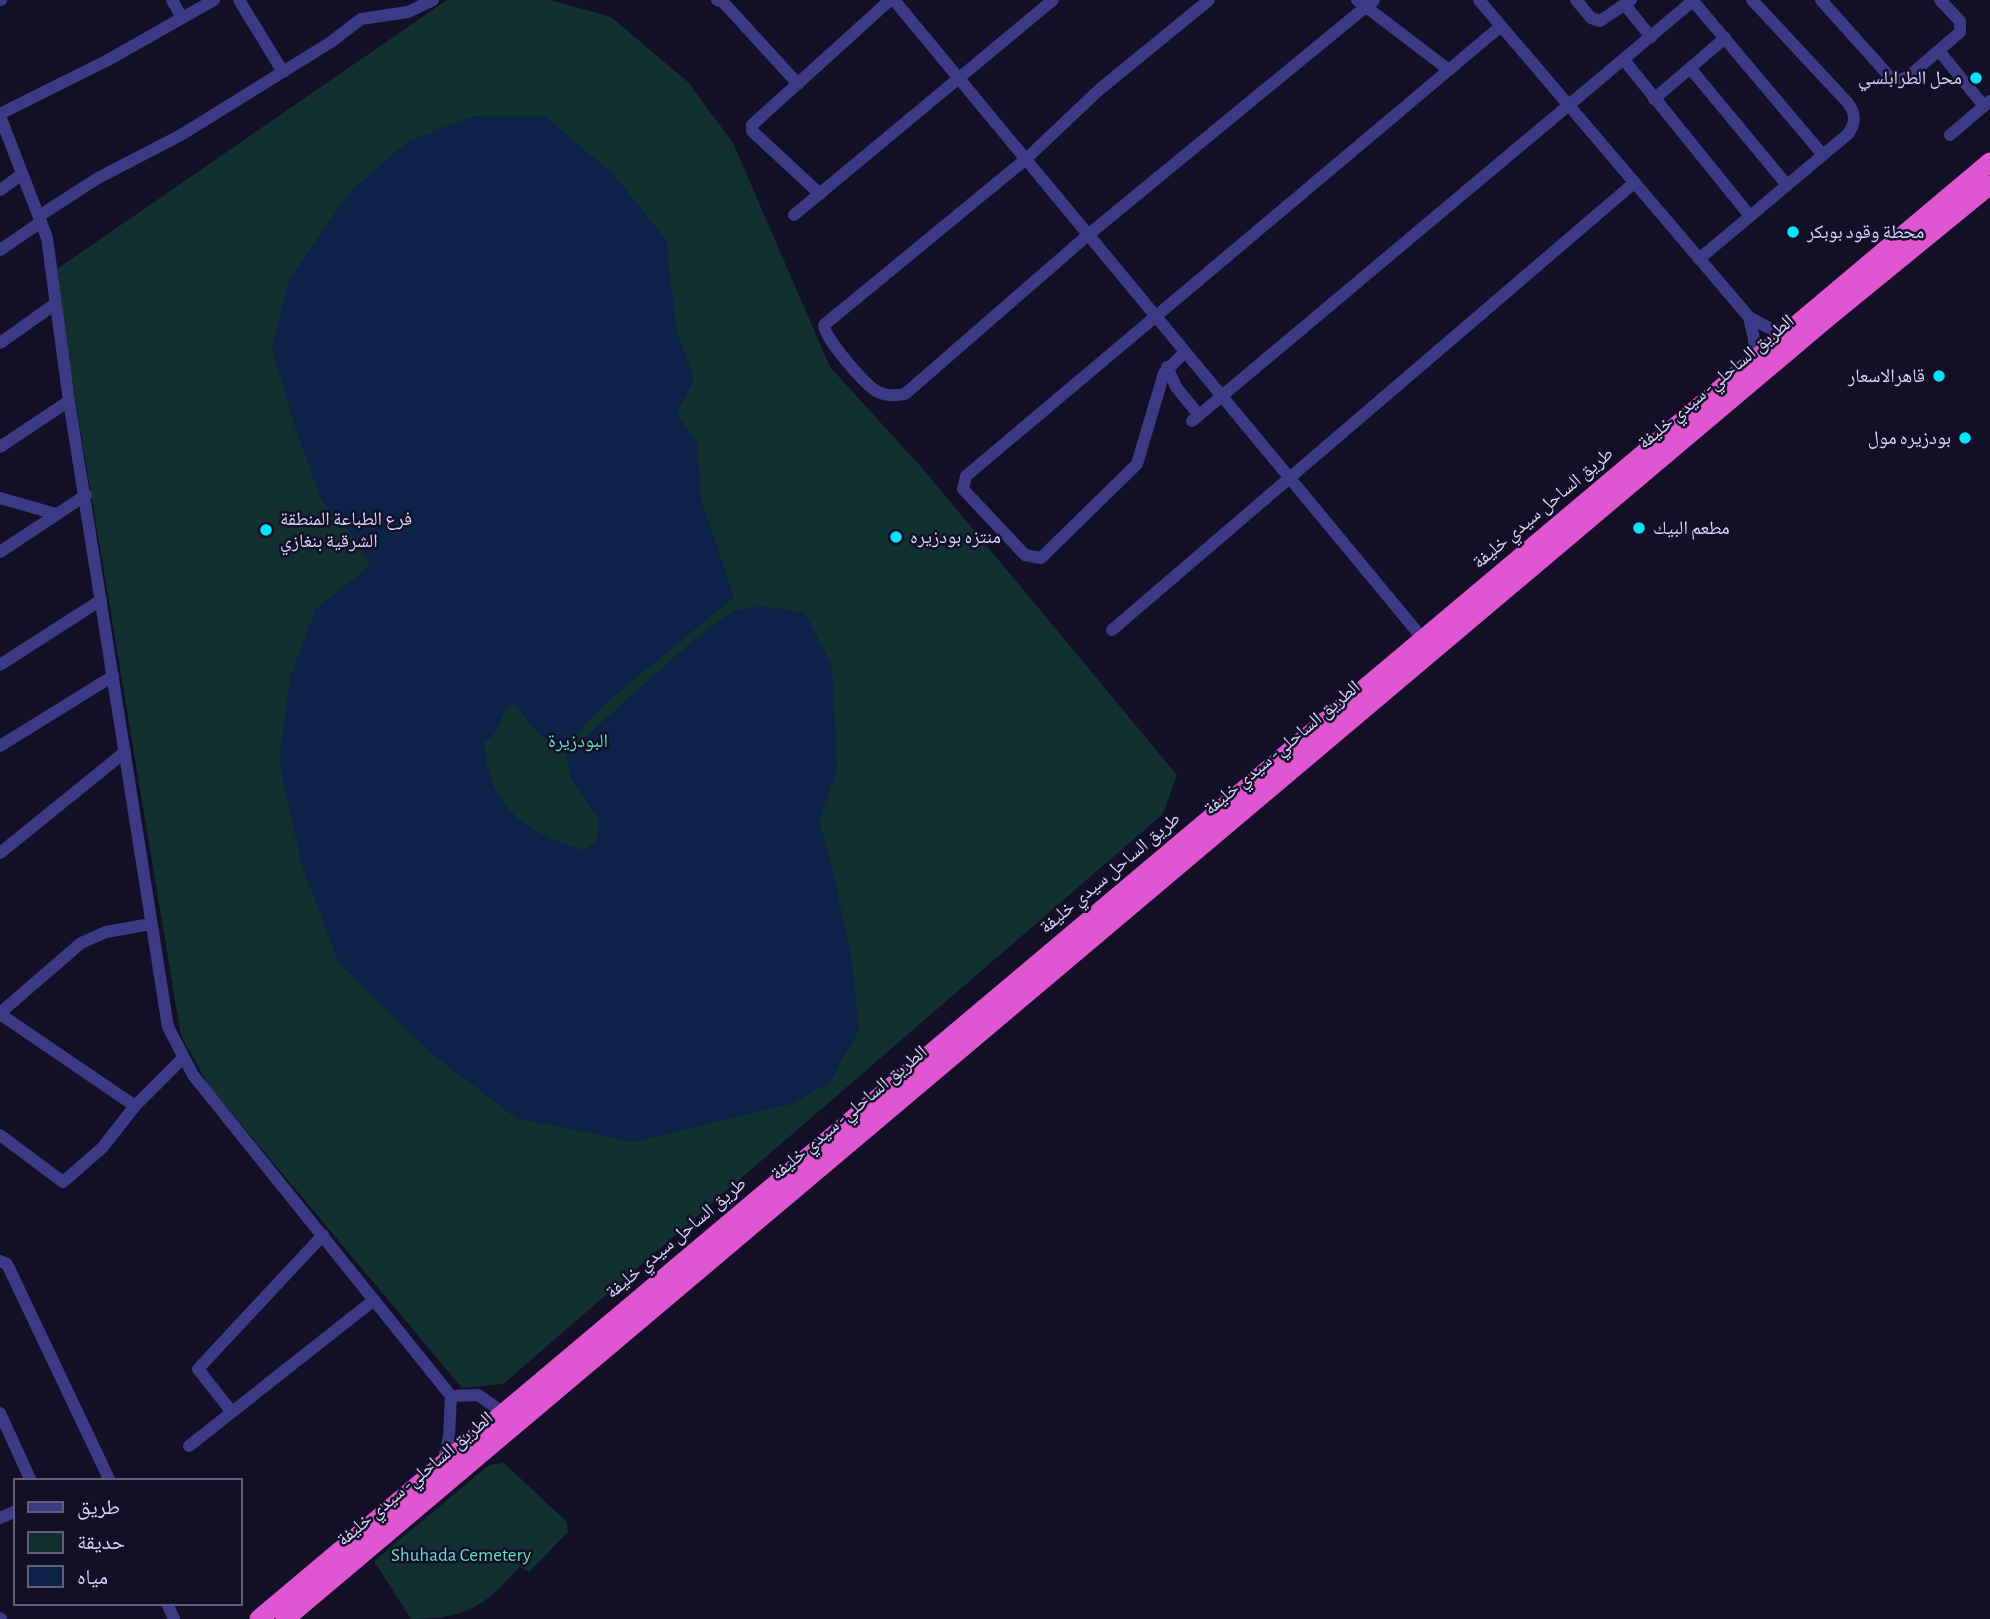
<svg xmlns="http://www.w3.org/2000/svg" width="1990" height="1619" viewBox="0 0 1990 1619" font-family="'Alegreya Sans','Noto Naskh Arabic',sans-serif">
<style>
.green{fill:#12302f}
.water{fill:#0c2248}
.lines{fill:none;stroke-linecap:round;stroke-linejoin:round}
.minor{stroke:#3d3a85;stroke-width:12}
.trunk{stroke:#e055d1;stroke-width:19}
.poi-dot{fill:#00e5ff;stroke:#130f26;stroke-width:2.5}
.labels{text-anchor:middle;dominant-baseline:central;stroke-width:5;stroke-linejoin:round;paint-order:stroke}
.poi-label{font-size:19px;fill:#d9d4ff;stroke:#130f26;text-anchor:start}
.street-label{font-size:19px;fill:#d9d4ff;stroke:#130f26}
.park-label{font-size:19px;fill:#5fe0c0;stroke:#130f26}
</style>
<rect width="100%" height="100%" fill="#130f26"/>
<g class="green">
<polygon points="447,0 551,0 611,17 688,82 733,143 830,367 923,469 1177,775 1163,814 503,1384 462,1388 209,1086 181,1036 54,271"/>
<path d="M504,1463L567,1522L568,1532L529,1572L520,1566C485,1607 466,1619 411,1619L374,1561L489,1465Z"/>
</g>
<path class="water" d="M473,116L546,117L614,175L666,240L676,329L694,378L677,414L697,442L701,500L734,597L612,698L564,746C541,743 529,721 515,704L507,707L493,736L484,741C488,807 524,832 582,850L596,843L599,821L571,778L566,754L696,638L735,610L764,606L805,613L832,666L837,769L819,820L834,876L852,963L859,1030L829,1083L791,1104L632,1142L516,1118L432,1054L339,963L302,866L279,761L290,678L316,609L370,565L357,540L322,501L296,430L272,347L289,280L349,193L407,142Z"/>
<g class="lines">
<g class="minor">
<polyline points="0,0 1,0"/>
<polyline points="172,0 182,18"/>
<polyline points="239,0 283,72"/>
<polyline points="717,0 723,2 798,84"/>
<polyline points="894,0 1423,639"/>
<path d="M1209,0L1100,89L1026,159L824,325C824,338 866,386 878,392C887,396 896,396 905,394L1088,235L1374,0"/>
<polyline points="1357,0 1449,70"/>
<polyline points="1479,0 1749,317 1767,327 1786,333"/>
<polyline points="1576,0 1591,18 1600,21 1631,0"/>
<polyline points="1821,0 1890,77 1898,80 1908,77 1960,32 1960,21 1940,0"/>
<polyline points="1693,1 1823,155"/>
<polyline points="1625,5 1651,37"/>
<polyline points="1939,51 1984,106"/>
<polyline points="1624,60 1750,216"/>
<polyline points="1690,68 1787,185"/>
<polyline points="1654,99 1725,38"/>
<polyline points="0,114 108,60 214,0"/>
<polyline points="0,116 47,238 69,401 168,1027 193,1075 451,1396 449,1436 443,1463"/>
<polyline points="1950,135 1990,101"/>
<polyline points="0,190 21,175"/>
<polyline points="820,194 752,131 752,125 890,0"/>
<polyline points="794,215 1053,0"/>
<polyline points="39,216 98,178 181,135 331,42 361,19 408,12 433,0"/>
<polyline points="0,250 41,222"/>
<path d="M1699,259L1848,134C1856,123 1856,114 1848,103L1752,0"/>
<polyline points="1749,317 1754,339 1753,361"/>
<polyline points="0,343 55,304"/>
<polyline points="1185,352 1164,373 1137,464 1041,558 1025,555 963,489 966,476 1501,26"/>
<polyline points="1167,367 1176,387 1199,415"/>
<polyline points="1192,421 1694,0"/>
<polyline points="0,447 69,401"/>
<polyline points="0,498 56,514"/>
<polyline points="0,552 86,495"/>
<polyline points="1112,630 1634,183"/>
<polyline points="0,665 101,600"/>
<polyline points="0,746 113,676"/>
<polyline points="0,853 125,752"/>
<polyline points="0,1013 81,943 106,932 151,924"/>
<polyline points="0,1014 135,1106"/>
<polyline points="0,1135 63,1182 102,1148 135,1106 182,1059"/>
<polyline points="0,1261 7,1264 110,1481"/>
<polyline points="451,1396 478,1395 504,1413"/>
<polyline points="231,1411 198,1369 323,1235"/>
<polyline points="0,1413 31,1481"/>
<polyline points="189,1446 374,1300"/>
<polyline points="0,1518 16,1511"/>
<polyline points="167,1603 174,1619"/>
<polyline points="0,1618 1,1619"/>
</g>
<g class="trunk">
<polyline points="259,1619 1990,162"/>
<polyline points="285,1619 1826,319 1990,185"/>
</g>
</g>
<g class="poi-dot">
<circle cx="1976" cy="78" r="7"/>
<circle cx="1793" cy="232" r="7"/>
<circle cx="1939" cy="376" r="7"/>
<circle cx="1965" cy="438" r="7"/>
<circle cx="1639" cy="528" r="7"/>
<circle cx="266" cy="530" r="7"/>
<circle cx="896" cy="537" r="7"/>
</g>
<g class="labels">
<g class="poi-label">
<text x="1962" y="78" text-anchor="end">محل الطرابلسي</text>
<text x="1807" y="232">محطة وقود بوبكر</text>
<text x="1925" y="376" text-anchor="end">قاهرالاسعار</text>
<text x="1951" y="438" text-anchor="end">بودزيره مول</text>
<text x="280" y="519">فرع الطباعة المنطقة<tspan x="280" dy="22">الشرقية بنغازي</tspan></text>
<text x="1653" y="528">مطعم البيك</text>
<text x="910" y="537">منتزه بودزيره</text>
</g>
<g class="street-label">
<text transform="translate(1716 382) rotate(-40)">الطريق الساحلي- سيدي خليفة</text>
<text transform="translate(1543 508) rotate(-40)">طريق الساحل سيدي خليفة</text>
<text transform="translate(1282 748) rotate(-40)">الطريق الساحلي- سيدي خليفة</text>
<text transform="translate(1110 873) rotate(-40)">طريق الساحل سيدي خليفة</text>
<text transform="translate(849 1113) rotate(-40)">الطريق الساحلي- سيدي خليفة</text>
<text transform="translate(676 1238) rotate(-40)">طريق الساحل سيدي خليفة</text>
<text transform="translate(415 1479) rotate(-40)">الطريق الساحلي- سيدي خليفة</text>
</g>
<g class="park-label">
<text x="578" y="741">البودزيرة</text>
<text x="461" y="1555">Shuhada Cemetery</text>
</g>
</g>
<rect x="14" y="1479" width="228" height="126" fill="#130f26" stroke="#625e7d" stroke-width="2"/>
<rect x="28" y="1502" width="35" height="10" fill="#3d3a85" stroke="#625e7d" stroke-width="2"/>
<text x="77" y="1514" font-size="21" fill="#d9d4ff">طريق</text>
<rect x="28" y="1532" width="35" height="21" fill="#12302f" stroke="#625e7d" stroke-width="2"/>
<text x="77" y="1549" font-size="21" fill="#d9d4ff">حديقة</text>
<rect x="28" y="1566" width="35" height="21" fill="#0c2248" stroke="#625e7d" stroke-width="2"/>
<text x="77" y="1584" font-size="21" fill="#d9d4ff">مياه</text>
</svg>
